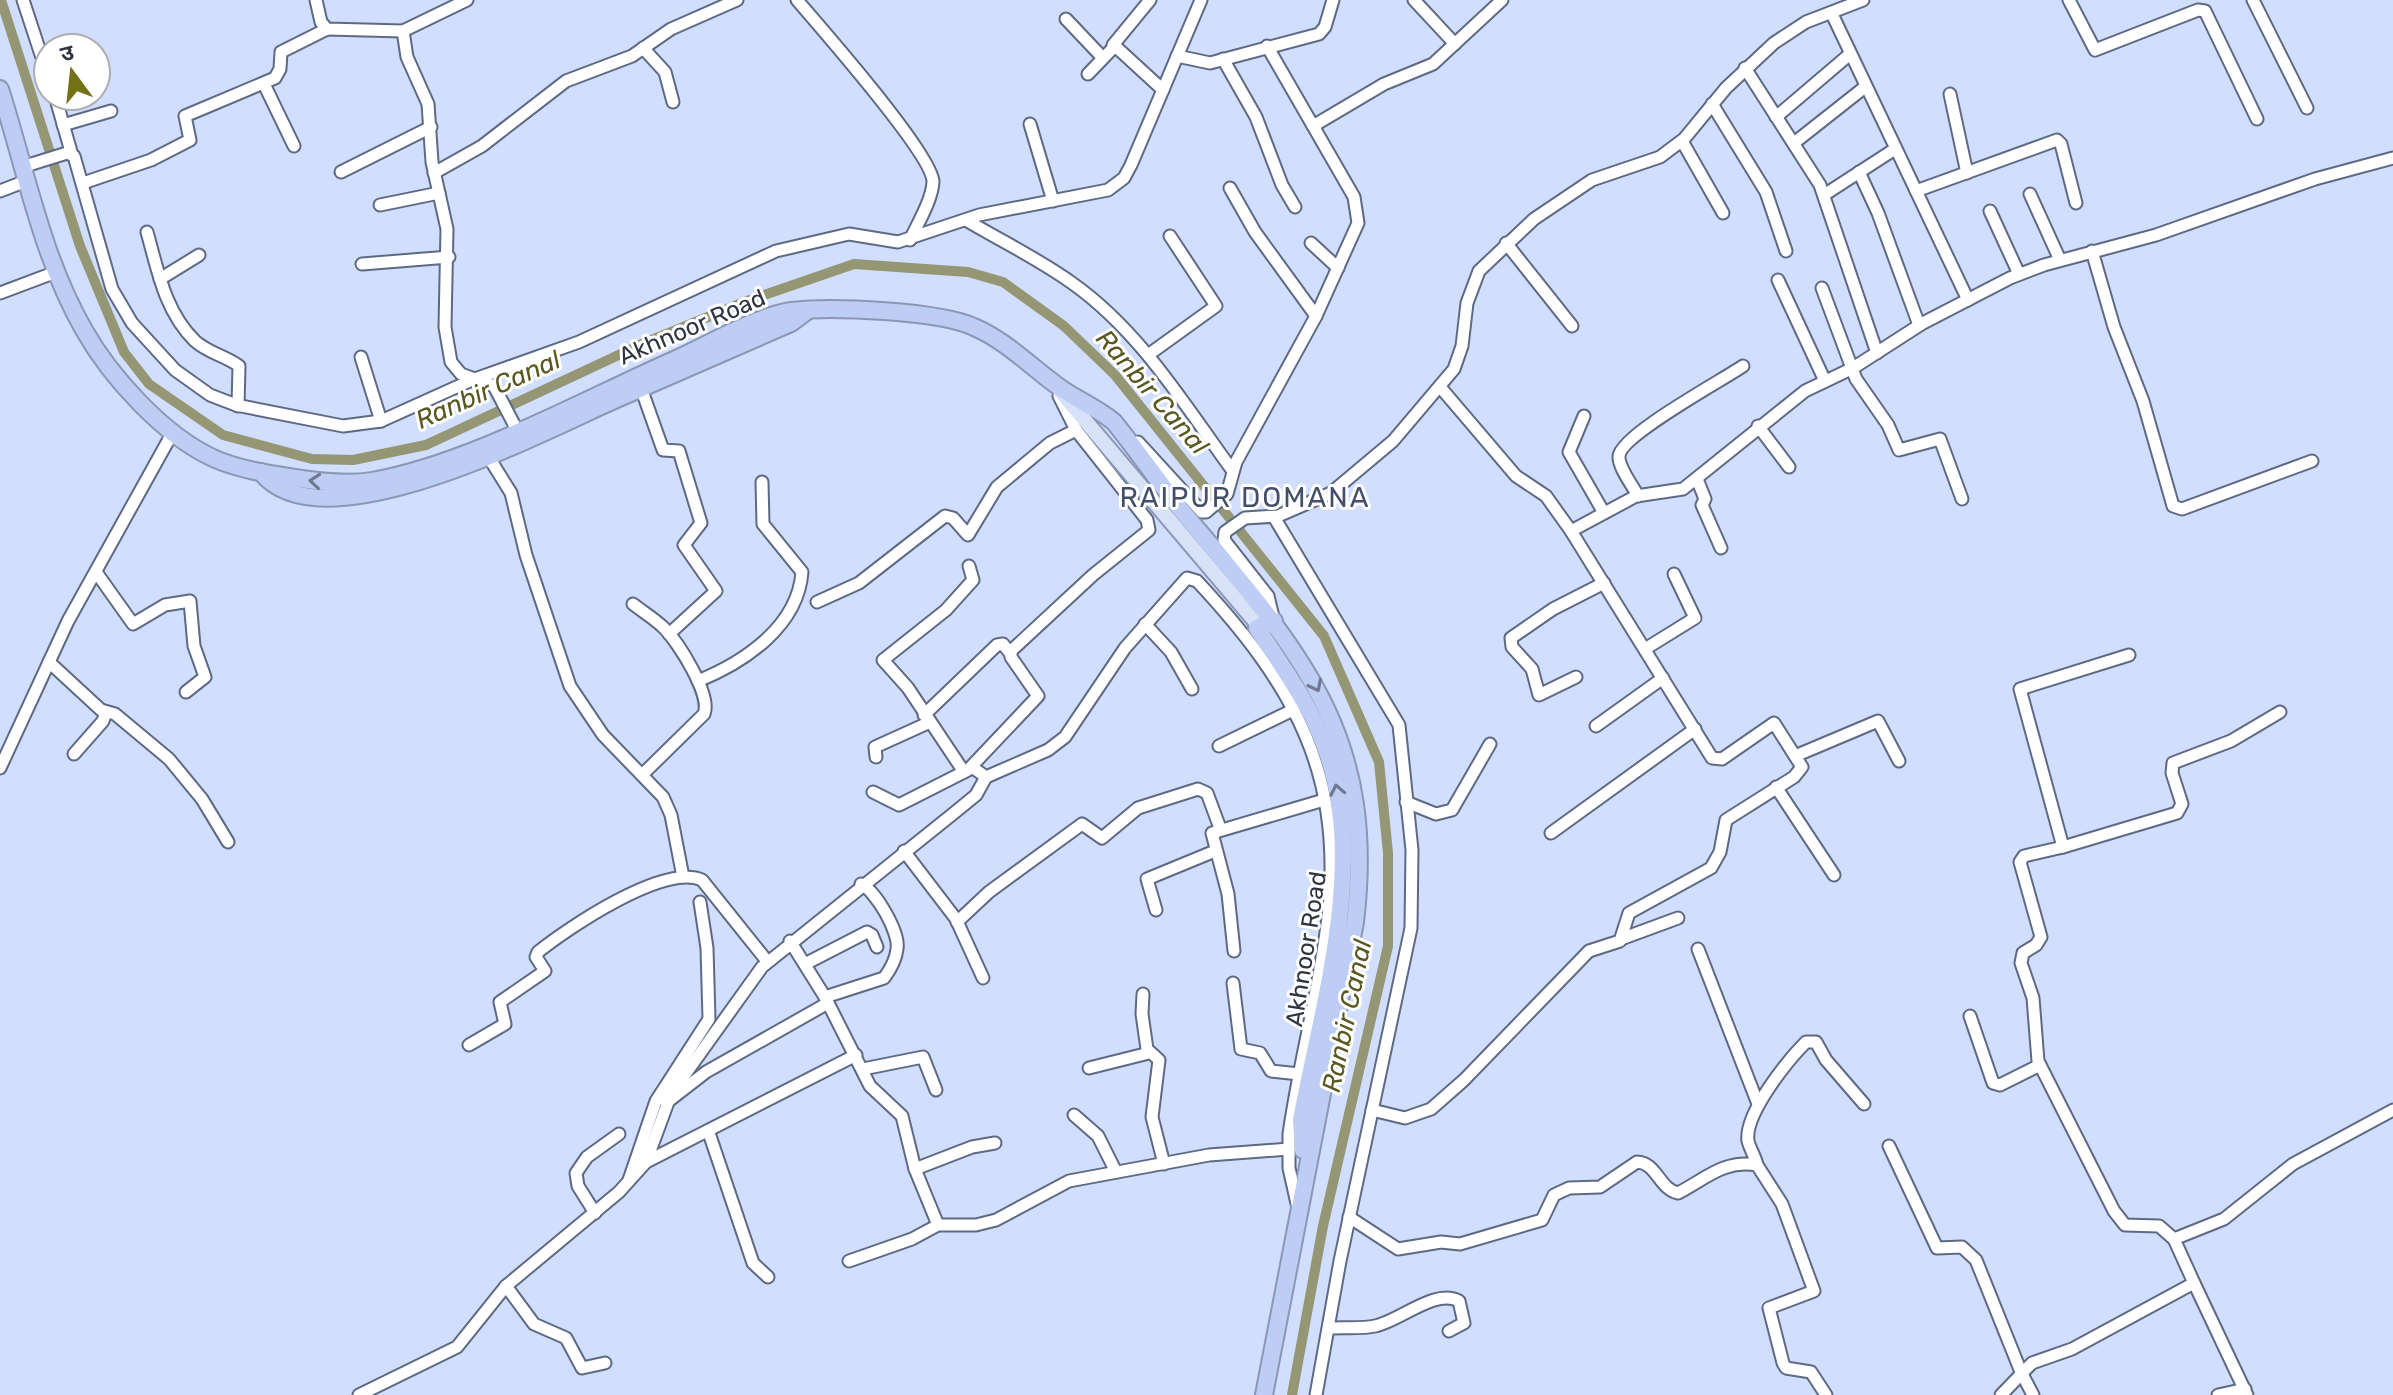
<svg xmlns="http://www.w3.org/2000/svg" width="2393" height="1395" viewBox="0 0 2393 1395" font-family="Rubik,'Noto Sans Devanagari',sans-serif">
<style>
.lines{fill:none;stroke-linecap:round;stroke-linejoin:round}
.canal{stroke:#949674;stroke-width:10}
.minor-casing{stroke:#5e6984;stroke-width:15}
.major-casing{stroke:#8b97b5;stroke-width:18}
.highway-casing{stroke:#8b97b5;stroke-width:20}
.minor{stroke:#fff;stroke-width:11}
.major{stroke:#d7e1f8;stroke-width:14}
.highway{stroke:#bdcdf4;stroke-width:16}
.oneway{stroke:#6f7991}
.labels{text-anchor:middle;dominant-baseline:central;stroke-width:6;stroke-linejoin:round;paint-order:stroke}
.street-label{font-size:24px;fill:#2f3440;stroke:#fff}
.water-label{font-size:26px;font-style:italic;fill:#585820;stroke:#fff}
.quarter-label{font-size:28px;letter-spacing:2px;fill:#434e68;stroke:#fff}
</style>
<rect width="100%" height="100%" fill="#d1defe"/>
<g class="lines">
<polyline class="canal" points="1,0 80,246 124,352 149,384 223,435 312,459 353,460 426,445 642,344 747,301 854,264 968,272 1003,282 1064,326 1115,375 1324,636 1379,762 1388,853 1388,946 1323,1226 1292,1395"/>
<g class="minor-casing">
<g id="minor">
<polyline points="23,0 48,76"/>
<polyline points="316,0 321,22 327,29 403,31 467,0"/>
<path d="M797,0C820,27 933,155 933,182C932,200 918,223 910,240"/>
<polyline points="1414,0 1455,44"/>
<polyline points="2069,0 2095,50 2198,10 2205,11 2257,119"/>
<polyline points="2253,0 2307,108"/>
<polyline points="1832,14 1968,300"/>
<polyline points="1066,19 1102,57"/>
<polyline points="403,31 407,57 428,104 432,162 447,229 445,327 451,362 461,374 494,386 517,430"/>
<polyline points="1113,45 1150,0"/>
<polyline points="643,48 665,72 673,102"/>
<polyline points="1177,56 1210,63 1319,34 1325,27 1333,0"/>
<polyline points="1223,59 1256,117 1282,185 1295,207"/>
<polyline points="1745,68 1820,185 1877,353"/>
<polyline points="1088,74 1115,46 1163,90"/>
<polyline points="264,84 294,146"/>
<polyline points="1950,94 1967,173"/>
<polyline points="55,96 72,155"/>
<polyline points="1712,104 1766,192 1786,251"/>
<polyline points="1776,117 1850,54"/>
<polyline points="1030,124 1053,201"/>
<polyline points="63,125 111,111"/>
<polyline points="1313,126 1384,84 1433,64 1502,0"/>
<polyline points="1682,141 1723,213"/>
<polyline points="1794,143 1865,87"/>
<polyline points="22,167 67,153 74,156 112,289 132,323 175,370 210,395 236,405 343,426 381,421 472,380 579,342 776,251 849,234 898,242 979,215 1108,190 1124,178 1131,165 1201,0"/>
<polyline points="341,172 431,127"/>
<polyline points="1859,172 1878,213 1919,325"/>
<polyline points="434,173 482,146 566,81 632,56 671,29 737,0"/>
<polyline points="83,183 151,160 190,140 185,116 275,78 280,69 281,52 327,29"/>
<polyline points="1230,188 1255,232 1316,316"/>
<polyline points="0,191 26,181"/>
<polyline points="1916,191 2057,140 2061,144 2076,203"/>
<polyline points="2030,194 2060,260"/>
<polyline points="1824,195 1895,149"/>
<polyline points="380,205 439,193"/>
<polyline points="1990,211 2019,274"/>
<path d="M966,220C1001,241 1039,259 1072,283C1140,331 1184,404 1232,470"/>
<path d="M147,232C158,271 165,312 195,341C208,353 226,356 239,366L238,406"/>
<polyline points="1311,243 1338,268"/>
<polyline points="1506,243 1572,326"/>
<polyline points="2092,251 2114,327 2143,401 2173,506 2182,509 2312,461"/>
<polyline points="362,264 449,257"/>
<polyline points="160,279 199,255"/>
<polyline points="1778,280 1825,381"/>
<polyline points="1822,288 1856,379 1888,425 1899,450 1940,439 1962,499"/>
<polyline points="0,293 56,272"/>
<polyline points="1148,355 1216,306 1170,236"/>
<polyline points="361,357 381,421"/>
<polyline points="641,388 663,450 679,451 701,523 684,545 716,591 669,634"/>
<polyline points="1441,388 1516,476 1546,496 1571,531 1636,496 1683,489 1805,391 1853,368 1923,323 2010,278 2044,265 2156,235 2315,179 2393,158"/>
<polyline points="1584,416 1569,452 1604,513"/>
<polyline points="1758,426 1789,467"/>
<polyline points="1138,442 1202,512 1206,512 1227,494 1236,462 1316,316 1358,223 1354,197 1267,46"/>
<polyline points="488,456 511,493 526,555 570,686 603,735 663,797 671,815 683,877"/>
<polyline points="1697,479 1705,499 1702,505 1721,548"/>
<path d="M1638,496C1633,486 1618,467 1619,456C1621,435 1721,381 1743,366"/>
<polyline points="1274,517 1399,725 1412,850 1411,928 1340,1261 1316,1395"/>
<polyline points="96,572 133,624 165,605 190,601 194,646 205,677 186,692"/>
<polyline points="817,602 859,583 945,516 953,518 968,535 997,487 1050,443 1076,430"/>
<path d="M633,604C643,612 655,619 664,628C678,642 712,695 704,714L643,774"/>
<polyline points="1274,621 1268,596 1224,540 1225,532 1245,518 1278,516 1331,493 1393,441 1454,369 1462,346 1467,303 1479,271 1534,219 1592,180 1660,157 1684,139 1726,88 1774,43 1806,22 1863,0"/>
<polyline points="1145,624 1171,652 1192,689"/>
<polyline points="1645,649 1695,618 1674,574"/>
<polyline points="2129,655 2020,689 2063,847 2024,856 2020,862 2041,937 2036,945 2023,953 2021,963 2033,998 2038,1061 2114,1211 2125,1225 2159,1226 2174,1239"/>
<polyline points="49,662 101,710 115,714 169,759 202,799 228,842"/>
<polyline points="1576,677 1539,695 1532,669 1512,647 1511,638 1553,609 1604,583"/>
<path d="M698,681C745,662 798,626 802,572L763,524L762,482"/>
<polyline points="924,715 997,645 1003,644 1010,653"/>
<polyline points="1596,726 1663,678"/>
<polyline points="1219,746 1295,709"/>
<polyline points="74,754 103,721 106,712"/>
<polyline points="1795,756 1878,721 1899,761"/>
<polyline points="876,757 875,747 928,723"/>
<path d="M972,767L986,777L1048,750L1065,737L1125,648L1187,578L1197,581C1294,685 1347,777 1327,925C1318,995 1299,1063 1289,1134V1168L1298,1208"/>
<polyline points="0,768 68,621 173,432"/>
<polyline points="964,772 908,688 883,660 946,610 973,580 969,566"/>
<polyline points="1776,787 1834,875"/>
<polyline points="873,792 899,805 968,770 1038,696 1011,657 1011,651 1093,575 1149,530 1147,520 1076,430 1059,396"/>
<polyline points="1406,802 1436,814 1452,810 1490,744"/>
<polyline points="1551,833 1695,729"/>
<polyline points="2063,847 2177,813 2182,804 2172,773 2173,763 2231,741 2280,712"/>
<polyline points="904,851 956,919 983,978"/>
<polyline points="1156,910 1147,879 1215,851"/>
<polyline points="957,922 989,892 1082,824 1102,838 1138,808 1198,789 1207,793 1220,828"/>
<polyline points="1621,939 1678,918"/>
<polyline points="790,941 825,997 870,1086 902,1116 915,1169 938,1225"/>
<polyline points="1698,949 1758,1104"/>
<polyline points="1234,951 1228,894 1212,833 1324,800"/>
<polyline points="805,964 867,932 872,935 877,947"/>
<polyline points="1233,983 1241,1049 1260,1053 1271,1071 1299,1074"/>
<polyline points="1143,994 1142,1014 1147,1049 1159,1060 1152,1117 1164,1164"/>
<path d="M825,997L884,978C890,970 896,959 897,949C900,933 876,891 861,884"/>
<polyline points="1970,1016 1993,1083 2000,1085 2040,1065"/>
<path d="M469,1045L505,1024L500,1002L545,971L536,957L538,952C568,928 664,863 702,880L767,961"/>
<polyline points="1089,1068 1149,1053"/>
<polyline points="863,1069 923,1057 936,1090"/>
<polyline points="666,1103 706,1072 828,1003"/>
<polyline points="1372,1110 1405,1118 1431,1109 1464,1080 1589,951 1620,941 1629,913 1711,868 1720,852 1726,820 1794,777 1802,767 1774,723 1722,759 1712,758 1571,531"/>
<polyline points="1074,1115 1098,1136 1116,1172"/>
<polyline points="709,1133 753,1263 768,1277"/>
<polyline points="1889,1146 1937,1248 1962,1247 1976,1260 2021,1372 2033,1395"/>
<polyline points="646,1162 856,1055"/>
<path d="M1757,1165C1755,1156 1750,1149 1748,1141C1744,1114 1788,1060 1806,1042H1816L1826,1060L1864,1104"/>
<polyline points="915,1169 972,1147 995,1143"/>
<polyline points="629,1180 656,1101 709,1019 707,948 700,902"/>
<polyline points="595,1213 578,1186 576,1173 587,1157 619,1134"/>
<path d="M1349,1217L1398,1249L1441,1242L1460,1244L1542,1220L1554,1195L1569,1188L1600,1187L1637,1162C1656,1162 1660,1190 1678,1193C1704,1180 1724,1159 1757,1165L1782,1204L1814,1291L1769,1308L1783,1363L1786,1368L1811,1372L1826,1395"/>
<polyline points="849,1261 912,1239 938,1225 976,1225 996,1220 1069,1181 1209,1155 1289,1149"/>
<polyline points="2194,1283 2247,1395"/>
<polyline points="506,1286 534,1324 566,1338 582,1368 605,1363"/>
<path d="M1330,1328C1345,1327 1361,1329 1375,1326C1400,1321 1435,1288 1459,1301L1464,1323L1449,1331"/>
<polyline points="359,1395 457,1347 506,1286 619,1192 646,1162 671,1094 762,967 954,813 976,795 986,777"/>
<polyline points="2001,1395 2032,1363 2072,1349 2194,1283 2174,1239 2224,1219 2293,1164 2393,1110"/>
<polyline points="2218,1395 2245,1389"/>
</g>
</g>
<g class="major-casing">
<polyline id="major" points="1061,392 1260,627"/>
</g>
<g class="highway-casing">
<g id="highway">
<path d="M0,89C26,170 41,255 84,330C110,376 163,435 213,458C237,469 268,474 295,478C320,482 347,485 372,481C469,464 583,400 674,360C708,345 756,316 792,311C831,306 940,311 974,327C1006,341 1028,364 1055,384C1074,399 1095,406 1114,422C1141,455 1164,491 1192,523C1303,655 1377,738 1355,922L1264,1395"/>
<path d="M261,472C320,549 542,432 612,401C672,375 731,349 791,323L807,311"/>
<path d="M1274,621L1257,628C1284,669 1313,708 1328,755C1366,869 1322,1006 1301,1120L1303,1150"/>
</g>
</g>
<use href="#minor" class="minor"/>
<use href="#major" class="major"/>
<use href="#highway" class="highway"/>
</g>
<defs><path id="oneway-chevron" d="M-2-3.5L2.5 0L-2 3.5" fill="none" stroke-width="1.6" stroke-linecap="round" stroke-linejoin="round" transform="scale(2)"/></defs>
<g class="oneway">
<use href="#oneway-chevron" transform="translate(315 481) rotate(-175)"/>
<use href="#oneway-chevron" transform="translate(1316 686) rotate(63)"/>
<use href="#oneway-chevron" transform="translate(1337 790) rotate(-101)"/>
</g>
<g class="labels">
<g class="street-label">
<text transform="translate(692 327) rotate(-23)">Akhnoor Road</text>
<text transform="translate(1306 949) rotate(-81)">Akhnoor Road</text>
</g>
<g class="water-label">
<text transform="translate(488 390) rotate(-24)">Ranbir Canal</text>
<text transform="translate(1152 392) rotate(49)">Ranbir Canal</text>
<text transform="translate(1347 1016) rotate(-78)">Ranbir Canal</text>
</g>
<g class="quarter-label">
<text x="1245" y="497">RAIPUR DOMANA</text>
</g>
</g>
<g transform="translate(72 72) rotate(345)"><circle r="38" fill="#ffffff" stroke="#acaeb3" stroke-width="2"/>
<path d="M0-6L14 30L0 20L-14 30Z" fill="#737217"/>
<text y="-12" font-size="22" font-weight="bold" text-anchor="middle" fill="#2f3440">उ</text>
</g>
</svg>
